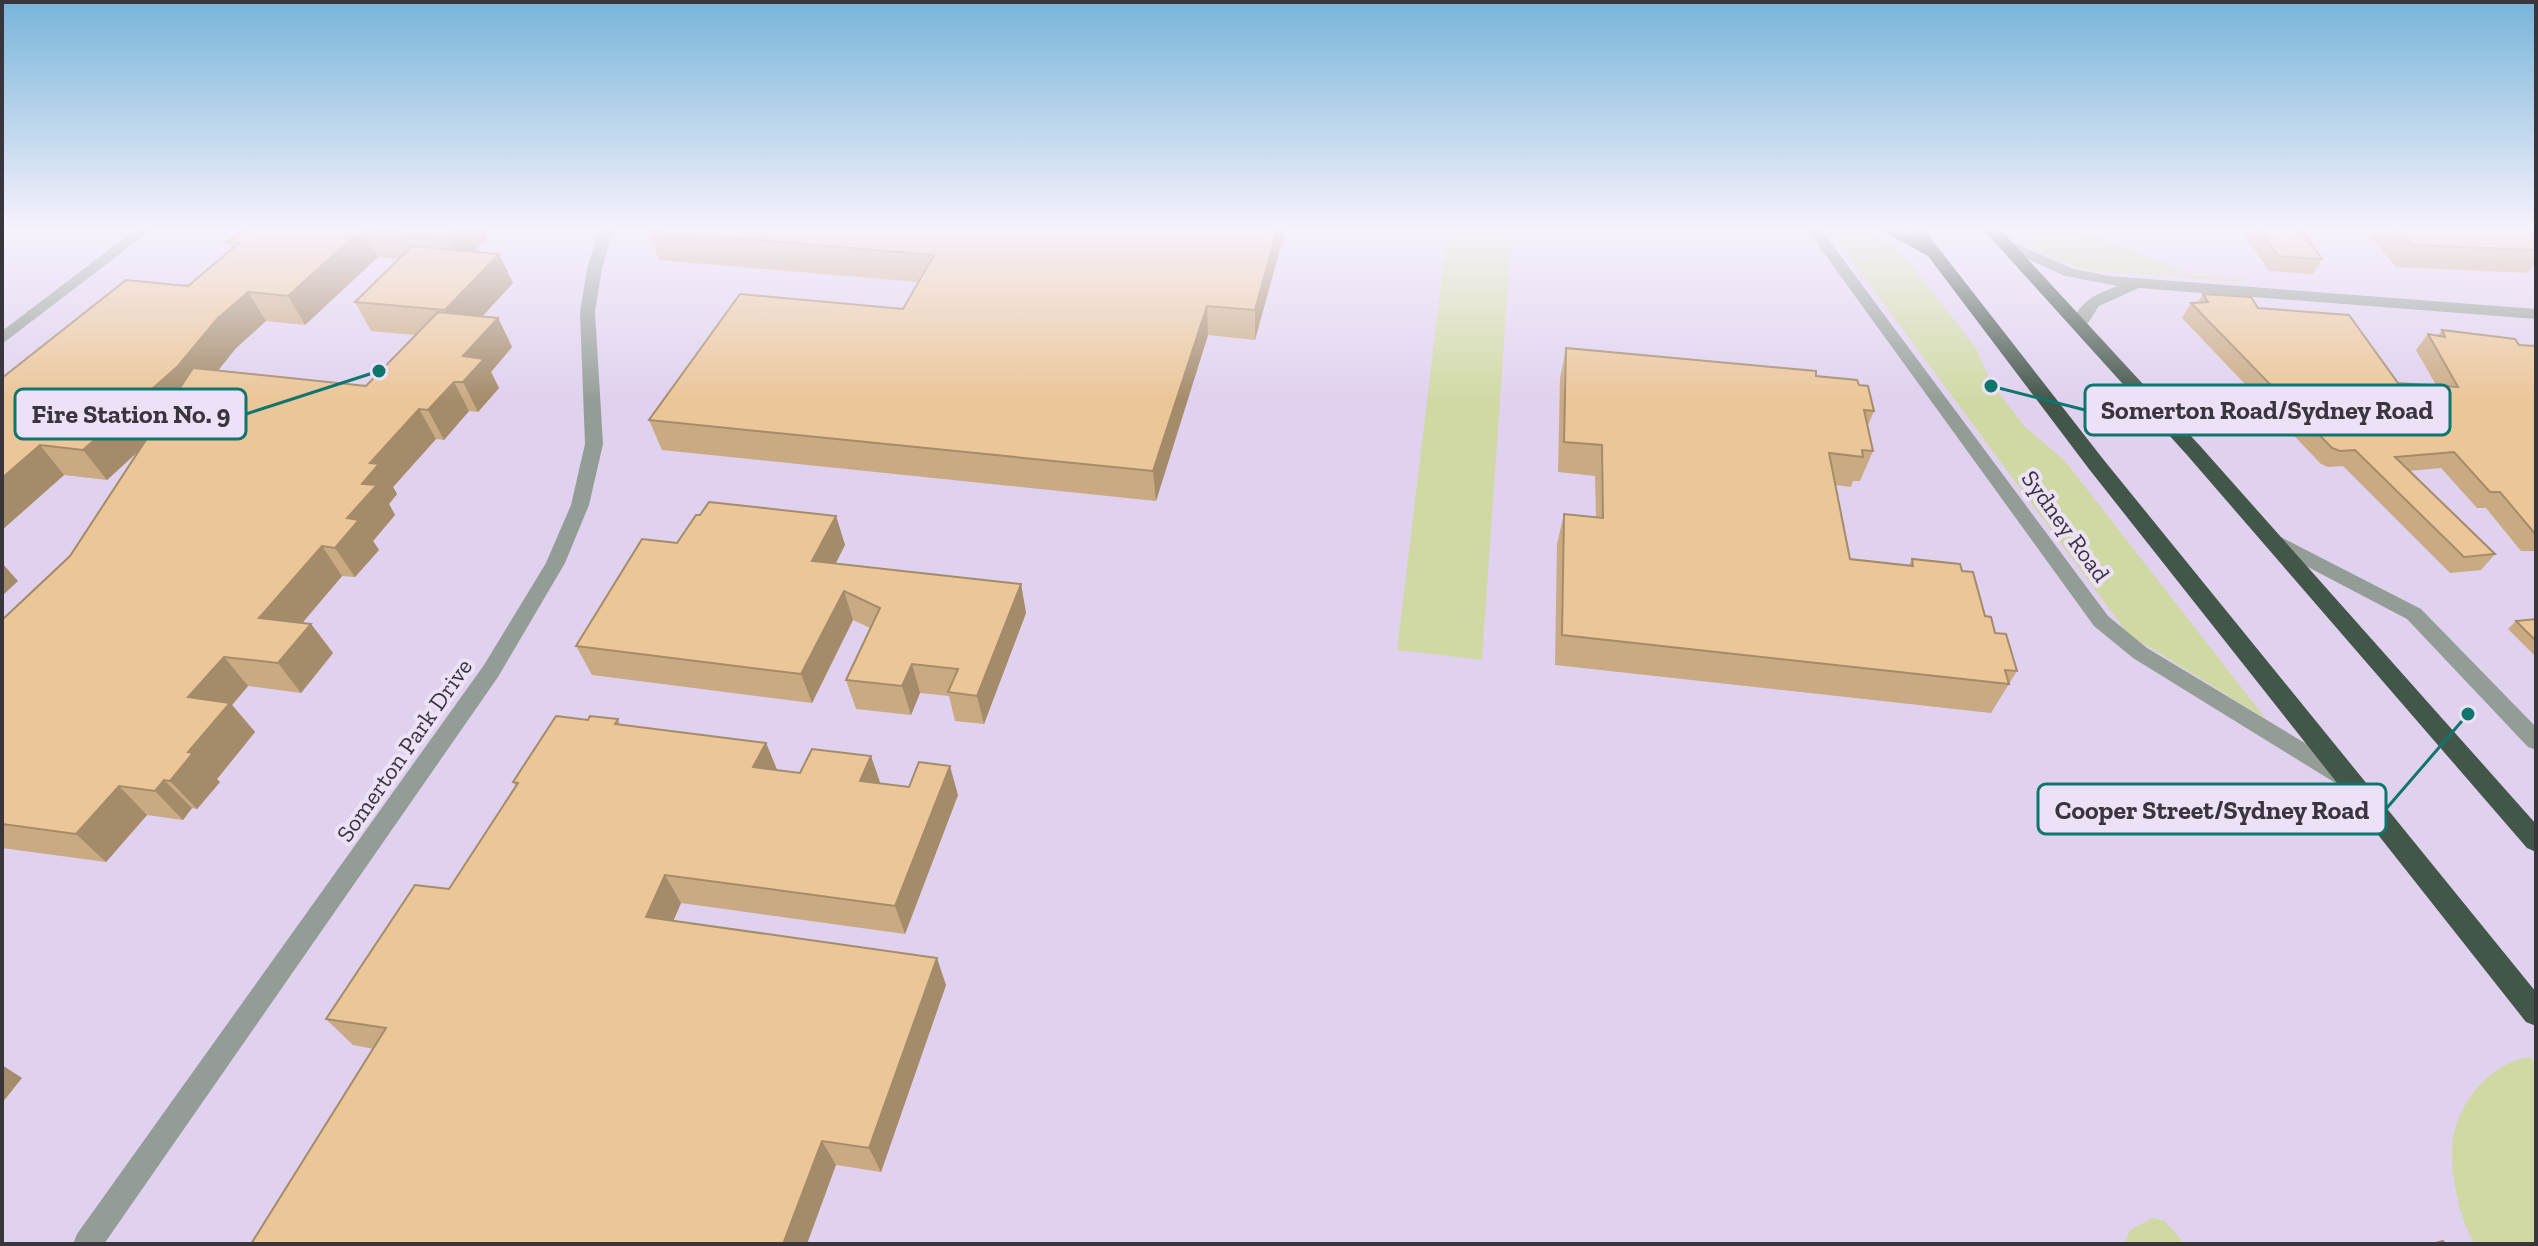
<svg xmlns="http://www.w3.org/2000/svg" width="2538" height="1246" viewBox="0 0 2538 1246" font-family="'Zilla Slab',serif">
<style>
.built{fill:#e0d1ee}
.green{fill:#d0d9a4}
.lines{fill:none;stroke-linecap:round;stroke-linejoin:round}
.minor{fill:#939d96;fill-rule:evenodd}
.trunk{fill:#43564a;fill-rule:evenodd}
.wall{fill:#caaa83;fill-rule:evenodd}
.shaded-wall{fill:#a48b6a}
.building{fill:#ebc698;stroke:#a48b6a;stroke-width:2}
.labels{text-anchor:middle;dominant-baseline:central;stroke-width:8;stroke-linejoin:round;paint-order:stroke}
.street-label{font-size:24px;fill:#39353d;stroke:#ede1f8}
.leader{fill:none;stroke:#0f766e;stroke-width:3}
.callout-dot{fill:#0f766e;stroke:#ede1f8;stroke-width:3}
.callout{fill:#ede1f8;stroke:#0f766e;stroke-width:3}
.callout-label{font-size:26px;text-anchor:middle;font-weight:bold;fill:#39353d}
</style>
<rect width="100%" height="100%" fill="#ede1f8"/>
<rect class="built" x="2" y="227" width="2534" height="1017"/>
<g class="green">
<polygon points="1448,227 1512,227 1482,660 1397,650"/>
<polygon points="1827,227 1870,227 1907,260 1948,312 1975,347 1992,384 2024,426 2065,461 2266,719 2128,634"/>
<polygon points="2011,227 2071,227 2182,271 2249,276 2115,268 2247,280 2243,282 2080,269 2041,252"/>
<path d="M2530,1057L2536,1064V1244H2475C2459,1220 2448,1166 2453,1137C2460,1100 2492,1062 2530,1057Z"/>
<polygon points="2153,1218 2165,1221 2185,1244 2124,1244 2130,1230"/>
</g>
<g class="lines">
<g class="minor">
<polygon points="139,227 155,227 2,344 2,331"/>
<polygon points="600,227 614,227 602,269 595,312 603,444 589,505 565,563 498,677 104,1244 73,1244 77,1234 484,665 546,563 571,505 585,444 580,312 587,269"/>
<polygon points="1805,227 1819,227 2108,616 2147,648 2353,772 2356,778 2353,784 2345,787 2337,784 2133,658 2094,626"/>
<path d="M2004,239L2074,269L2109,276L2536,309V319L2139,288L2099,306L2086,326L2080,328L2072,323C2080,301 2097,293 2118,286L2065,276L1999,246V240Z"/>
<polygon points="2273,533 2421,609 2536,727 2536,750 2528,747 2407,619 2266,545 2264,540"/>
</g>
<g class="trunk">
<polygon points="1875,227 1895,227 1913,236 1906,227 1922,227 2103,459 2536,992 2536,1026 2526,1022 2089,469 1928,256"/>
<polygon points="1981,227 1998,227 2201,447 2536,824 2536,852 2527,848 2187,455"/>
</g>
</g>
<g class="wall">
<path d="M247,227H484L488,237L474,252L499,254L513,283L482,317L498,318L512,347L491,372L499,388L478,412L469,411L444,440L436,439L393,487L397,494L389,504L395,515L373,541L379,550L355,577L342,576L302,623L311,624L333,653L301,693L248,686L232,705L255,732L217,779L220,782L197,809L192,808L183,820L147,815L106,862L2,848V620L70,556L140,450L107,480L64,475L2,530L3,378L188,286L232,249L227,242ZM378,257L399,259L355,302L371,331L415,335L366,386L218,370L236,348L266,321L305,325Z"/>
<polygon points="1286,227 1255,340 1208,335 1156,501 662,450 649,420 903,309 918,282 659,260 648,231"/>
<polygon points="2239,227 2299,227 2322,259 2313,274 2269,271"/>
<polygon points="2362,227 2527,227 2536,236 2536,263 2528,273 2396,267"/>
<polygon points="2203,294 2258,308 2398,383 2436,385 2416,350 2428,334 2438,336 2442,330 2519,345 2536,346 2536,551 2521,551 2486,508 2477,508 2441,468 2409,471 2495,554 2481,570 2450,573 2343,466 2328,467 2321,464 2182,318 2191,303 2198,302"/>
<polygon points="1566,348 1816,376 1859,385 1874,411 1867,428 1873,451 1860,481 1853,481 1851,487 1835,485 1850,559 1909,565 1912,559 1962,571 1985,616 2017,671 1991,713 1555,665 1557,544 1564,514 1596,517 1595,476 1558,472 1560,378"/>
<polygon points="836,516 845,545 836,563 1021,584 1026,613 984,724 955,721 949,696 920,693 911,715 856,709 846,680 870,628 853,620 812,703 592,675 576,646 677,543"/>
<polygon points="2536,619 2536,657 2508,629 2516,621"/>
<polygon points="618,719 620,724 766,743 777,770 880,783 958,795 905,934 681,903 673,921 946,985 881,1172 836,1165 374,1049 353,1045 326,1019 449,889 516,786 513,782 588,720"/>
</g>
<g class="shaded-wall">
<polygon points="454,227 484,227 488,237 462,264 448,236"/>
<polygon points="1278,227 1286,227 1255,340 1255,310"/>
<polygon points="362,229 378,257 305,325 288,296"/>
<polygon points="499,254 513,283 460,340 445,310"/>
<polygon points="248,292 266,321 236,348 198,396 107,480 83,450 217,319"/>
<polygon points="1207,306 1208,335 1156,501 1153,471"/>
<polygon points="498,318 512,347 491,372 499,388 478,412 463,382 463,356"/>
<polygon points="454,382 469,411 444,440 428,410"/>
<polygon points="419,409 436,439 393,487 397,494 389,504 395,515 373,541 379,550 355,577 335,548 370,463"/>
<polygon points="40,445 64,475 2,530 2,478"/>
<polygon points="836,516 845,545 822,590 812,561"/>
<polygon points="322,546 342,576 282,647 259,618"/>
<polygon points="2,563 18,581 2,596"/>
<polygon points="1021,584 1026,613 984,724 977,696"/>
<polygon points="844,591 853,620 812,703 801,674"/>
<polygon points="311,624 333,653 301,693 278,663"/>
<polygon points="224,657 248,686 232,705 255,732 217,779 220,782 197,809 170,781 188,752 188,697"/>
<polygon points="912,664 920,693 911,715 902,686"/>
<polygon points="766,743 778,772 753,767"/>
<polygon points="871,756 881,785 860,781"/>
<polygon points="950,766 958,795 905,934 895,906"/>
<polygon points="164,780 192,808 183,820 155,791"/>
<polygon points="119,786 147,815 106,862 76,834"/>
<polygon points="665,875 681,903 663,945 646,917"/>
<polygon points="937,958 946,985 881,1172 869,1148"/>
<polygon points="2,1065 22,1078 2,1103"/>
<polygon points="822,1141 836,1165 807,1244 783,1244"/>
</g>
<g class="building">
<polygon points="247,227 457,227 448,236 362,229 288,296 248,292 217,319 178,366 83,450 40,445 2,478 2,378 126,280 188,286 239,243 227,242"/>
<polygon points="652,227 1278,227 1255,310 1207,306 1153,471 649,420 740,294 903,309 934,255 648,231"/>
<polygon points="2258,227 2299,227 2322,259 2278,256"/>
<polygon points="2396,227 2527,227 2536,236 2536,250 2411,245"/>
<polygon points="412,246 499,254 445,310 355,302"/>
<polygon points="2203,294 2251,297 2258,308 2349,315 2398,383 2458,387 2428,334 2445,337 2442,330 2515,339 2519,345 2536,346 2536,535 2500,492 2490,492 2454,452 2395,457 2495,554 2464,557 2355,450 2340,451 2332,448 2191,303 2208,302"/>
<polygon points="438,312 498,318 463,356 484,359 463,382 454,382 428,410 419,409 370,463 379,464 362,484 377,485 347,518 359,520 335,548 322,546 259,618 311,624 278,663 224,657 188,697 230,703 188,752 193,753 170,781 164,780 155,791 119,786 76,834 2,824 2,620 70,556 193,368 366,386"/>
<polygon points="1566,348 1816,371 1816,376 1857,380 1859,385 1868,386 1874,411 1864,410 1873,451 1862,450 1863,457 1829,453 1850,559 1913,566 1912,559 1960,564 1962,571 1973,572 1985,616 1991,617 1995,633 2006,634 2017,671 2005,670 2009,684 1562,635 1564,514 1603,518 1602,445 1564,442"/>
<polygon points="709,502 836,516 812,561 1021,584 977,696 948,692 958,669 912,664 902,686 846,680 880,608 844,591 801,674 576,646 642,539 677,543 696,515 700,515"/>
<polygon points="2536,619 2536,641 2516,621"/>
<polygon points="556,716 588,720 590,716 618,719 615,724 766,743 753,767 800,773 812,749 871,756 860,781 909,787 919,762 950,766 895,906 665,875 646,917 937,958 869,1148 822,1141 783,1244 251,1244 386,1028 326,1019 415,885 449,889 518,783 513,782"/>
<polygon points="2443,1241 2445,1244 2432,1244"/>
</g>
<linearGradient id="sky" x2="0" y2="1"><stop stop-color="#77b4d9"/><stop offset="0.57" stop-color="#f7f2fc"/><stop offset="1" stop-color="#f7f2fc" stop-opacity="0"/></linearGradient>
<rect width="2538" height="401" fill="url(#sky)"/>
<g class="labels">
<g class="street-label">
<text transform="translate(2066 526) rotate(54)">Sydney Road</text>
<text transform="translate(404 750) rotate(-55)">Somerton Park Drive</text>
</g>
</g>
<path class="leader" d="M1991 386L2085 410M379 371L246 414M2468 714L2386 809"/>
<g class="callout-dot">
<circle cx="1991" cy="386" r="8"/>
<circle cx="379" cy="371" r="8"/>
<circle cx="2468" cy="714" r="8"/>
</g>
<g class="callout">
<rect x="2085" y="385" width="365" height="50" rx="8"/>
<rect x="15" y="389" width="231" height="50" rx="8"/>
<rect x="2038" y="784" width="348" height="50" rx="8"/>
</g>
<g class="callout-label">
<text x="2267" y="419">Somerton Road/Sydney Road</text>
<text x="131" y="423">Fire Station No. 9</text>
<text x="2212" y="819">Cooper Street/Sydney Road</text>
</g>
<rect width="2538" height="1246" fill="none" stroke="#39353d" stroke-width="8"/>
</svg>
